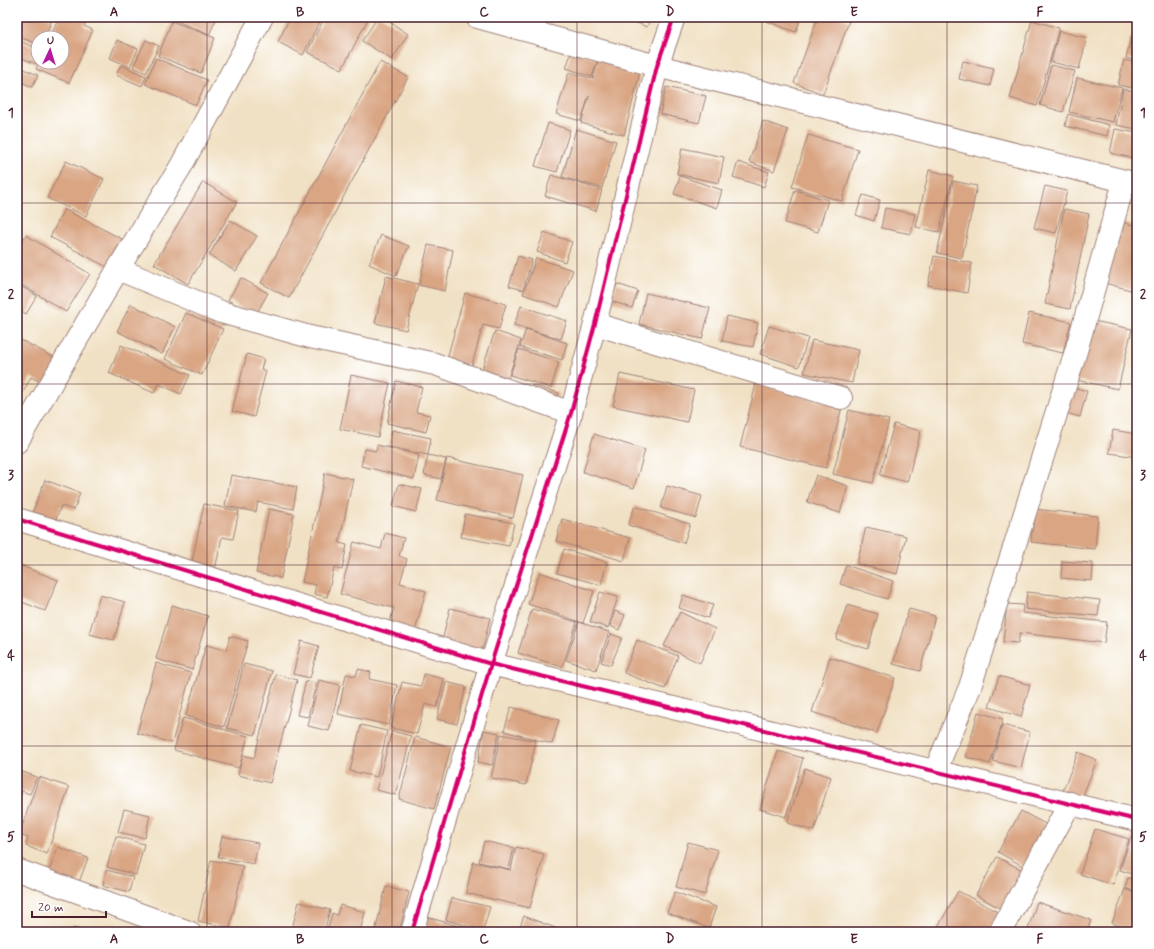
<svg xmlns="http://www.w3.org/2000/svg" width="1154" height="949" viewBox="0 0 1154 949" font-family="Mynerve,sans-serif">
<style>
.building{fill:#d9a583}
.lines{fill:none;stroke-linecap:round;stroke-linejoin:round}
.minor-casing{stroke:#9e8078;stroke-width:24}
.tertiary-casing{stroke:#9e8078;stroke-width:24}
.minor{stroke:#fff;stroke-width:22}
.tertiary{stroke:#fff;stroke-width:22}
.cycleway-casing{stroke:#fff;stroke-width:6}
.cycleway{stroke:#d6006c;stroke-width:4}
.grid{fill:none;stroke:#4a1f2b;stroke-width:1;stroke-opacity:0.55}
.neatline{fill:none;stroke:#4a1f2b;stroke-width:1.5}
.grid-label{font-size:13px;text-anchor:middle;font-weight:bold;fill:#4a1f2b}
</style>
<rect width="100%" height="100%" fill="#fff"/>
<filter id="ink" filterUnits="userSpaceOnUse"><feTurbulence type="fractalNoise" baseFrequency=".025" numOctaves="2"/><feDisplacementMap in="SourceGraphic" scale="8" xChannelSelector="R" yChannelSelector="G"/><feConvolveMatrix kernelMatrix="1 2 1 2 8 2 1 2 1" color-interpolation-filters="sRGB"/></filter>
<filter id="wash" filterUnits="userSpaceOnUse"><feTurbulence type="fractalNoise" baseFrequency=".012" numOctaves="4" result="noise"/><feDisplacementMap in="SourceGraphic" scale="16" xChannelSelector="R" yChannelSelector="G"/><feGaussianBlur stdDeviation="0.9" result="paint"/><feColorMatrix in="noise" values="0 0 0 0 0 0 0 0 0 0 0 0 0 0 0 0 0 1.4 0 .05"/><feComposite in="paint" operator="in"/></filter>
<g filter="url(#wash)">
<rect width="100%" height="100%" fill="#f1e1c4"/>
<g id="blocks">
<g class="building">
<polygon points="17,17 47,17 52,19 45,38 38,38 38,44 17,36"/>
<polygon points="59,17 88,17 84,26 93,30 69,83 36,69 39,62 62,62 62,38 50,38"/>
<polygon points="176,17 217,17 209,35 175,20"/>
<polygon points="290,17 322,17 303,55 278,42"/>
<polygon points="325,17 369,17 342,69 307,52"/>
<polygon points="378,17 382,17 408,34 392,60 362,41"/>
<polygon points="622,17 651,17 647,27"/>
<polygon points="770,17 801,17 796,32 768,22"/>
<polygon points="818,17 838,17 849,21 823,94 794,83"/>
<polygon points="1032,20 1059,28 1037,106 1010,98"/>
<polygon points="172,21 215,38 201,73 158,56"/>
<polygon points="1059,31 1087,38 1079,69 1051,62"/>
<polygon points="1131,37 1137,39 1137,61 1126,58"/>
<polygon points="17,40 38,49 38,60 36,64 17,56"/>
<polygon points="117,40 138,49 130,67 110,58"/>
<polygon points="146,40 159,46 146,73 133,67"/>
<polygon points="572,51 598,59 592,77 566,68"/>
<polygon points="599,57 641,69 624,135 581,123 589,96 581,121 556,114 569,72 593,79"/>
<polygon points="156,58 207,80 196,105 145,84"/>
<polygon points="1124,60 1137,63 1137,89 1118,85"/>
<polygon points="963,61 994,68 990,86 959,79"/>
<polygon points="380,62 408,77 289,298 261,283"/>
<polygon points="121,65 146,76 142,86 116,75"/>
<polygon points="1051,65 1075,71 1063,112 1040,105"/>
<polygon points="17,66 38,75 32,87 17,80"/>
<polygon points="1077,78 1122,88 1113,122 1069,112"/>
<polygon points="666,87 706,96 699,123 660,114"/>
<polygon points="1123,89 1137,92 1137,129 1116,125"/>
<polygon points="1068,114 1109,125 1107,136 1065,126"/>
<polygon points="763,121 788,130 774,171 749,162"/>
<polygon points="548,123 570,130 557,172 535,166"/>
<polygon points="576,129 616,141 602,188 562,177"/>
<polygon points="1115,129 1137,133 1137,159 1110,153"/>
<polygon points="808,135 858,149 842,201 792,187"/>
<polygon points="682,148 724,157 719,183 677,174"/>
<polygon points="66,161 104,179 86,216 47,198"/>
<polygon points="738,162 769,172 764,187 733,177"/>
<polygon points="929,170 953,176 939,232 916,227"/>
<polygon points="551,175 602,190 596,211 545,196"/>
<polygon points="680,176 722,190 717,208 674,194"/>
<polygon points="953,181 977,186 962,258 937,253"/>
<polygon points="203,182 237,202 188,284 154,264"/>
<polygon points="1045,186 1067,191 1056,233 1034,228"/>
<polygon points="795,190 828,200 818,232 785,223"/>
<polygon points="863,195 880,200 874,221 856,215"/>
<polygon points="885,208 915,214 911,234 881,228"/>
<polygon points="64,209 122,239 107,267 50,237"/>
<polygon points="1064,209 1089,214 1070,309 1045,304"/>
<polygon points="230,220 257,236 236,271 209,255"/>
<polygon points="1117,221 1137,226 1137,279 1134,291 1101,282"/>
<polygon points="544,232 572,242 565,262 537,252"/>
<polygon points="26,235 90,274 66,312 17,282 17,250"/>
<polygon points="381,235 409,246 396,276 369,264"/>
<polygon points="428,245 453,250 445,291 419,285"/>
<polygon points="518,256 532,260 523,290 509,286"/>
<polygon points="934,256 972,263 967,293 928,285"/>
<polygon points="536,258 573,270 559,307 523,294"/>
<polygon points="386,276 418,284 406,330 375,323"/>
<polygon points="241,278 268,293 255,316 228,300"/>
<polygon points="17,284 37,296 26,314 17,308"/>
<polygon points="617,284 638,291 632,308 611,301"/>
<polygon points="465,293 506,304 499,329 483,325 472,365 447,359"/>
<polygon points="646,293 710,308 702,339 639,324"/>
<polygon points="131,304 175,327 162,354 117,331"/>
<polygon points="521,306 567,321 561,339 514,325"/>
<polygon points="186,313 223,329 202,375 165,359"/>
<polygon points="1029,313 1071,322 1063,353 1022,344"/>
<polygon points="727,316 758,323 753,347 722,341"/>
<polygon points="1089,320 1132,329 1118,389 1076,380"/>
<polygon points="769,326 808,338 799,367 760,354"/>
<polygon points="526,329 567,343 562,360 520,347"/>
<polygon points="495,331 521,340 505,387 479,378"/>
<polygon points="17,338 59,360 46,385 31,377 17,404"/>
<polygon points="812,340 859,350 852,383 804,373"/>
<polygon points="121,345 190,375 181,394 159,384 154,393 109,373"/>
<polygon points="519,349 559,362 551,388 510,375"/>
<polygon points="247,354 264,359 261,369 266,371 254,417 232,411"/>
<polygon points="620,374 694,390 687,422 613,406"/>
<polygon points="351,375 390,383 378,437 340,429"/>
<polygon points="396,381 422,387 416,412 430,415 426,432 387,423"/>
<polygon points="756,384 842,407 826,468 740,447"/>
<polygon points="532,385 559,393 555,404 529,396"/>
<polygon points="1069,386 1087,391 1080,417 1062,412"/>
<polygon points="849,410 889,420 873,483 833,474"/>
<polygon points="894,424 921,431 907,482 880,475"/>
<polygon points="392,430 431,438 428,455 389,447"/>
<polygon points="1113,430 1137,434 1137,457 1109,453"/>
<polygon points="594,434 645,450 634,488 583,472"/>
<polygon points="377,445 419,455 414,479 361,466 365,449 376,451"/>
<polygon points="428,455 446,459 441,479 424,475"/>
<polygon points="447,458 523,475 513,518 437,500"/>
<polygon points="325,473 353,479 339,543 347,545 342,570 334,568 327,597 314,594 316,585 302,582"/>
<polygon points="231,475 297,487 293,509 258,502 256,512 225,506"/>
<polygon points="816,475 848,486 840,513 807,502"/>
<polygon points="45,480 80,493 74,510 61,506 54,524 31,516"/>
<polygon points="399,484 422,489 416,512 393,506"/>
<polygon points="667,486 702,496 696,518 661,508"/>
<polygon points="204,504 239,511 233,539 222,537 215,570 191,566"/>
<polygon points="635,506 690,524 684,543 628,525"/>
<polygon points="269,509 294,514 281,578 256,573"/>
<polygon points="1034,509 1098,516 1095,549 1031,542"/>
<polygon points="465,514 514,523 509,546 461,537"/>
<polygon points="562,519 630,538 624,561 556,541"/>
<polygon points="866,527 906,536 897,574 857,564"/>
<polygon points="385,533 404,538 399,556 407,559 400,583 426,591 415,631 389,624 394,608 340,594 354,542 381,549"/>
<polygon points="564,549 607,562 601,585 557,573"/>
<polygon points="1062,561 1093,563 1092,581 1061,578"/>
<polygon points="19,565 58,580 45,611 17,600 17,571"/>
<polygon points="846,565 893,581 887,599 840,584"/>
<polygon points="540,572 594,591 583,623 528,604"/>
<polygon points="600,592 618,597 608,628 590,622"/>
<polygon points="1027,592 1100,600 1098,616 1025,609"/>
<polygon points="100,595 125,602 114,640 89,634"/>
<polygon points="683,595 713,605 708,618 679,608"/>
<polygon points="1007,604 1023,605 1022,613 1107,622 1104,643 1020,633 1018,643 1003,642"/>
<polygon points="172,605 208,616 192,670 156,659"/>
<polygon points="847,605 878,614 868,649 836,639"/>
<polygon points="450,608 490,618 482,651 442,641"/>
<polygon points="532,609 577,622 562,667 518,653"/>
<polygon points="909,609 935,616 920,671 893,664"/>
<polygon points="615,611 625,615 619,630 610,626"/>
<polygon points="680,612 715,629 700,663 664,646"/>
<polygon points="579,622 609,632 596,670 566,660"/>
<polygon points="611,634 622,638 611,665 601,662"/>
<polygon points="230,636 248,641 224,727 186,716 206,645 226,650"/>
<polygon points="637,640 678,656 665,689 624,673"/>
<polygon points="301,641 319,646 310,678 293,674"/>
<polygon points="830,657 895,678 877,733 812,712"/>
<polygon points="156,663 191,673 172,743 137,733"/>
<polygon points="244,664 272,671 255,735 227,728"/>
<polygon points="358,669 371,672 369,679 397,685 389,725 338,714 346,674 356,676"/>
<polygon points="276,674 297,680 270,783 238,775 243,755 254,758"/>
<polygon points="424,674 444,679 437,707 425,704 417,734 391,728 402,682 421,686"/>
<polygon points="999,676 1030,685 1021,717 989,707"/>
<polygon points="319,680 340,685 329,731 308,726"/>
<polygon points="306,681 316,683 308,717 297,715"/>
<polygon points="446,682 466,687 457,724 437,719"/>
<polygon points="511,707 559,720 552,744 504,731"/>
<polygon points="978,712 1003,719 990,764 966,757"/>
<polygon points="183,718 248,736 239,768 174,750"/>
<polygon points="361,725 387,731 377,777 350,771"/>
<polygon points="1002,725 1030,732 1021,768 993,761"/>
<polygon points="484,730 499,733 492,765 478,762"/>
<polygon points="392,731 411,736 396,795 376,790"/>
<polygon points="501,734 536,741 526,785 491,778"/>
<polygon points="415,737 451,747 434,809 399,799"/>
<polygon points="778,751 803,758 786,817 760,809"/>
<polygon points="1078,752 1097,760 1081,800 1062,793"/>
<polygon points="805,768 831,777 814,831 787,823"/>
<polygon points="17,770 37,777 30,794 22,791 17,804"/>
<polygon points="39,777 69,787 47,854 26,846 28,838 19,835"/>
<polygon points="124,809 150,815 145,838 118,832"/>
<polygon points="1021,811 1049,826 1026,868 998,852"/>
<polygon points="1095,829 1129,839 1113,885 1080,874"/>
<polygon points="1132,834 1137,835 1137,876 1120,870"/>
<polygon points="116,836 144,844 136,875 107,867"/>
<polygon points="222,836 258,843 254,864 218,857"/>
<polygon points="484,841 514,848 509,869 479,862"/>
<polygon points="688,842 718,850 705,895 676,887"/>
<polygon points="58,847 88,858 76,890 46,879"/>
<polygon points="516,847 544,854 530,908 466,893 473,862 511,870"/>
<polygon points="997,857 1026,872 1005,911 976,895"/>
<polygon points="211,860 243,866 230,928 198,921"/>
<polygon points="106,870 133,877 129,892 103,885"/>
<polygon points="1128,878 1137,880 1137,892 1125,888"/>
<polygon points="386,886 409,892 399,932 375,932"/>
<polygon points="1125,889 1137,894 1137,932 1112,923"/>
<polygon points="958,891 1002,914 992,932 935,932"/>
<polygon points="675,892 716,907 709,928 667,913"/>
<polygon points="452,898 490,907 483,930 446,920"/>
<polygon points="299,902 330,910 324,932 291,932"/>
<polygon points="1037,902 1091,920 1087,932 1027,932"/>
<polygon points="340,905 365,912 360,932 327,932 332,913 337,915"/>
<polygon points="524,916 558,929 557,932 518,932"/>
<polygon points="427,917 479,932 423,932"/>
<polygon points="73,928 90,931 90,932 72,932"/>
</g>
</g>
</g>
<g filter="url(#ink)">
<use href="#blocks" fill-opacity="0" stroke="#9e8078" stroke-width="1"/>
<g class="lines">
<g class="minor-casing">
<g id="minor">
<polyline points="477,17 657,66 1137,184"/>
<polyline points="118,269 221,312 310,337 435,364 571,413"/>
<polyline points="595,324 841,398"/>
<polyline points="17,442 118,269 181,166 262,17"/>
<polyline points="17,519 491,664 1137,820"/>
<polyline points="935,772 970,687 1076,351 1124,182"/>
<polyline points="412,932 491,664 571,413 595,324 657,66 674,17"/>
<polyline points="1000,932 1070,803"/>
</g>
</g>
<g class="tertiary-casing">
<polyline id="tertiary" points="17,870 189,932"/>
</g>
<use href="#minor" class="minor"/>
<use href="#tertiary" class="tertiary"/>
<g class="cycleway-casing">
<g id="cycleway">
<polyline points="17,519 491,664 1137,820"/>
<polyline points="412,932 491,664 571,413 595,324 657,66 674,17"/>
</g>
</g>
<use href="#cycleway" class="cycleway"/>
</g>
</g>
<path class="grid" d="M207,17V932M392,17V932M577,17V932M762,17V932M947,17V932M17,203H1137M17,384H1137M17,565H1137M17,746H1137"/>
<rect width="1154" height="949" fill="none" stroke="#fff" stroke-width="44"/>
<g transform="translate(50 50) rotate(4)"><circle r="19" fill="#ffffff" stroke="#b7a5aa"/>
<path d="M0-3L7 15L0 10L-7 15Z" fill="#b5179e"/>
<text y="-6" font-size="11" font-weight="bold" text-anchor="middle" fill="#4a1f2b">U</text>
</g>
<path d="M32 911v6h74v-6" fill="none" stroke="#4a1f2b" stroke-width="2"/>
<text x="38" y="911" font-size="12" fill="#4a1f2b" stroke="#ffffff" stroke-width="3" paint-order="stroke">20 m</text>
<rect x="22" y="22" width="1110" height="905" class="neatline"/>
<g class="grid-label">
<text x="114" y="16">A</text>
<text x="300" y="16">B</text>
<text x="484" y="16">C</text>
<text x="670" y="16">D</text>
<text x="854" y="16">E</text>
<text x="1040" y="16">F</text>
<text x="11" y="117">1</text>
<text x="1143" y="117">1</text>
<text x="11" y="298">2</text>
<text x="1143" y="298">2</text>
<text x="11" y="479">3</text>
<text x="1143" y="479">3</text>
<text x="11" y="660">4</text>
<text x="1143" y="660">4</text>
<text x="11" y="841">5</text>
<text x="1143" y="841">5</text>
<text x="114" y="943">A</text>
<text x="300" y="943">B</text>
<text x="484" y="943">C</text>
<text x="670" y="943">D</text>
<text x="854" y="943">E</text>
<text x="1040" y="943">F</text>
</g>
</svg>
